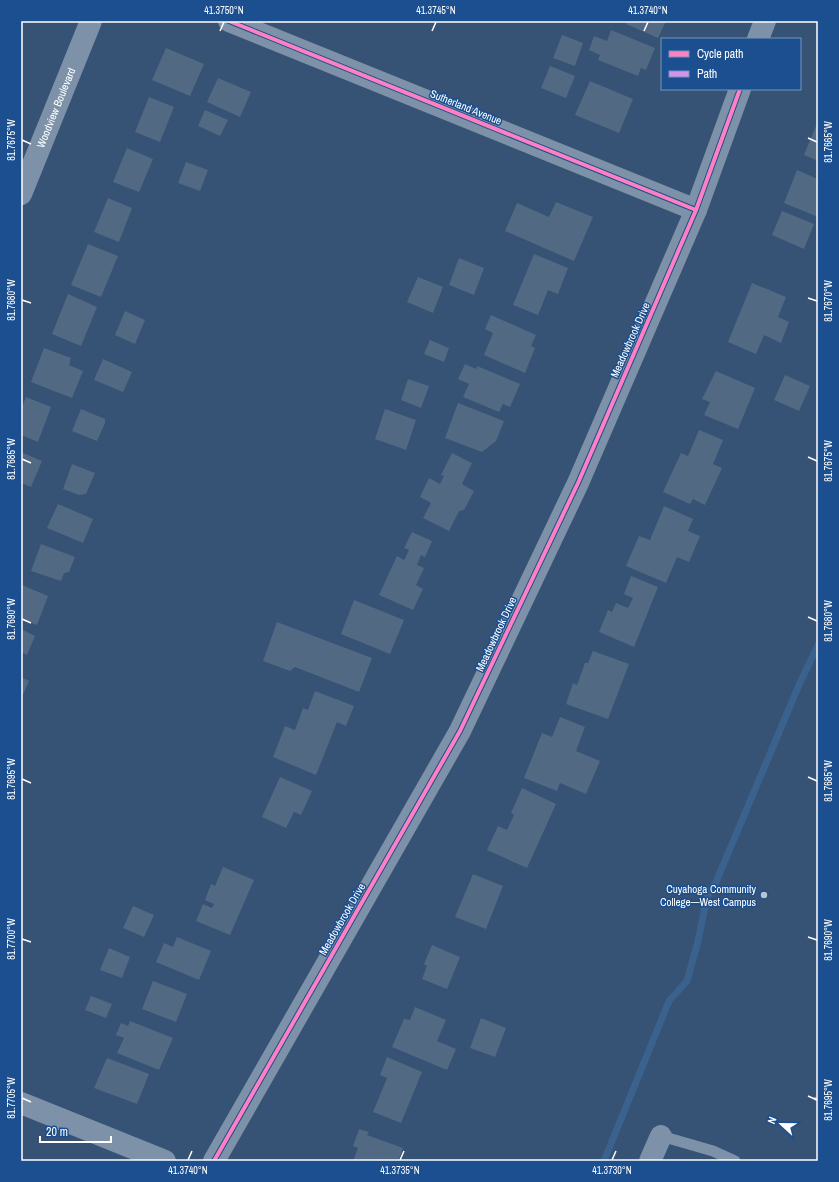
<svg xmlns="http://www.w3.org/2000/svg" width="839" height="1182" viewBox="0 0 839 1182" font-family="'Archivo Narrow',sans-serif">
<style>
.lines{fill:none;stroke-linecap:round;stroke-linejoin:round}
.stream{stroke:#3b618d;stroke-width:7}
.building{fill:#526984}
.service{stroke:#7d92a8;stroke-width:11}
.minor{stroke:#7d92a8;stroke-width:22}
.quiet{stroke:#d193ec;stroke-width:3;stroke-dasharray:6 3;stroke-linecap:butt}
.cycleway-casing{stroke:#1b4f8f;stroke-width:6}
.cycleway{stroke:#ff80c0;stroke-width:4}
.ticks{fill:none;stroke:#fff;stroke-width:1.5}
.poi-dot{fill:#b9c2ce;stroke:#1b4f8f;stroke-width:1.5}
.labels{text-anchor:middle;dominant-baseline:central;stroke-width:3;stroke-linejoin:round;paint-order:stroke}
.street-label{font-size:11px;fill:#fff;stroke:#1b4f8f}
.poi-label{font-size:11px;fill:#fff;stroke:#1b4f8f;text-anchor:end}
.neatline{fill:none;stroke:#fff;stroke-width:1.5}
.ticks-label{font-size:10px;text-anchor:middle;fill:#fff}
</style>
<rect width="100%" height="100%" fill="#365274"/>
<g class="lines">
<polyline class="stream" points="604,1161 669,1001 687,981 698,941 707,897 716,882 799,685 818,645"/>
</g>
<g class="building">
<polygon points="628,21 666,21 658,38 626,24"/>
<polygon points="611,30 655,48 646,70 641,68 638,76 598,60 600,55 589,50 594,36 607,41"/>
<polygon points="562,35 583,43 575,66 553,58"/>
<polygon points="166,48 204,64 190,96 152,80"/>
<polygon points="550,66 575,76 566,98 541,88"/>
<polygon points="218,78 251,92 240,117 207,102"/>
<polygon points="590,81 633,99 619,133 575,115"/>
<polygon points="149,97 174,107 160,142 135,132"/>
<polygon points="205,110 228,120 220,136 198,126"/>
<polygon points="818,121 818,161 804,155"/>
<polygon points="127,148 153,159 139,192 113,182"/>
<polygon points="186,162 208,170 200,191 178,183"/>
<polygon points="797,170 818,179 818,217 784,203"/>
<polygon points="108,198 132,208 119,242 94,232"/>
<polygon points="556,202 593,217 574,261 505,231 517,203 549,217"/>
<polygon points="782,211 814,224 804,249 772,235"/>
<polygon points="88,244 118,256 101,297 71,285"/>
<polygon points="534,254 568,268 558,294 548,290 538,315 513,305"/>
<polygon points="459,258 484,268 474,295 449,285"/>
<polygon points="418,277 443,287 433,313 407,302"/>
<polygon points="752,283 786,297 778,317 789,322 781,343 764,335 756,354 728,342"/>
<polygon points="68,294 97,307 81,346 52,334"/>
<polygon points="125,311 145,320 135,344 115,335"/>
<polygon points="491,315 536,335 531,346 535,348 525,373 484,355 493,333 485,329"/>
<polygon points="430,340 449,348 444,362 424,354"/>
<polygon points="44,348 71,358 69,365 83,371 72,398 31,382"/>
<polygon points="103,359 132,372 123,392 94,380"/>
<polygon points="465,364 476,369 477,366 520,384 510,407 503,404 499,412 463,397 469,384 458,379"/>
<polygon points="716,371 755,388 738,429 704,415 710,402 702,399"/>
<polygon points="785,375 810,386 799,411 774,400"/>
<polygon points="408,379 429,386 421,408 401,400"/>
<polygon points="26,397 51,407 38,442 21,435 21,409"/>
<polygon points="458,403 504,421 496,441 482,452 445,438"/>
<polygon points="81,409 105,419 105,423 97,441 72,431"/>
<polygon points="385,409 416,420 406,450 375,439"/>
<polygon points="699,430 723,440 713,464 722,468 705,505 693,499 690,504 663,492 681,453 688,456"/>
<polygon points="21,452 42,461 31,487 21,483"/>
<polygon points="452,453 472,463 462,484 474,491 464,510 459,511 449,531 423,518 431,503 420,497 429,478 440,484 444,476 441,475"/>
<polygon points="72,464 95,473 86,494 79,495 63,489"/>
<polygon points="58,504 93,519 83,543 47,528"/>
<polygon points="664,506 693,519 688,531 700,536 689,562 677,557 666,583 626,566 639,536 650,540"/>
<polygon points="412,532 432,541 425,557 421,555 417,565 424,568 416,585 423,589 413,610 379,595 397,556 404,560 409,550 404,548"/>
<polygon points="41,544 75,557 69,572 64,573 61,581 31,571"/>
<polygon points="631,576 658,587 634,647 599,632 608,610 612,612 616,603 628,608 633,598 624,594"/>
<polygon points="22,585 48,596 37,625 21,619"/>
<polygon points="354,600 404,620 390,654 341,634"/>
<polygon points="277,622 372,658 359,692 295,667 290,671 263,661"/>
<polygon points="21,629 35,636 27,655 21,652"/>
<polygon points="593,651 629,664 608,719 566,704 573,683 577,685 585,663 588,663"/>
<polygon points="21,677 29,681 21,699"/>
<polygon points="315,691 354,706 346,726 337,722 316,775 273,757 285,726 295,730 303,708 308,710"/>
<polygon points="560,717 585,727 576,751 600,761 586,794 560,783 557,791 524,778 542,733 552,737"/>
<polygon points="280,777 312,791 301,815 294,812 286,828 262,817"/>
<polygon points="522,788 556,804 527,868 487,850 498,826 507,830 514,815 511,813"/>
<polygon points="223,867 254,880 230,935 196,921 203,904 212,908 214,904 205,900 211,884 215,886"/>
<polygon points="473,874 503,886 486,929 455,917"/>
<polygon points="133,906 154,915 144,937 123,928"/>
<polygon points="177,937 211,951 199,980 156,962 164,943 173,947"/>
<polygon points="432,945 460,957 447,989 422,979 427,966 424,964"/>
<polygon points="109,948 130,957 122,978 100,970"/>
<polygon points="153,981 187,994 176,1022 142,1009"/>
<polygon points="91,996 112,1004 106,1018 85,1010"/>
<polygon points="415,1007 446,1020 437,1041 456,1049 447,1070 392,1047 404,1019 410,1020"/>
<polygon points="481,1018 506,1028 495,1057 470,1048"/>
<polygon points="130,1021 173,1038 159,1070 117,1053 124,1038 116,1035 121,1023 128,1026"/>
<polygon points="387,1057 422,1072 401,1123 373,1112 387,1078 380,1075"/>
<polygon points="107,1058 149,1074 137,1104 94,1088"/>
<polygon points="359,1129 369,1132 367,1135 403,1148 398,1161 353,1161 358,1148 353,1146"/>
</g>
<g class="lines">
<polyline class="service" points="661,1136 713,1151 735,1161"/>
<g class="minor">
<polyline points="229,21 696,210"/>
<polyline points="758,39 765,21"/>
<path id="s1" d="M21,194L91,21"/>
<polyline points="21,1103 165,1161"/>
<polyline points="214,1161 460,731 578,483 696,210 740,89"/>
<polyline points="650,1161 661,1136"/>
</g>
<polyline class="quiet" points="814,1098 818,1100"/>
<g class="cycleway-casing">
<g id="cycleway">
<polyline points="229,21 696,210"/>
<polyline points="214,1161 460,731 578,483 696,210 740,89"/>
</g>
</g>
<use href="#cycleway" class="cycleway"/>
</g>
<path class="ticks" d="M220,31L224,22M432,31L436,22M644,31L648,22M808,138L817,142M22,140L31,144M808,298L817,301M22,300L31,303M808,457L817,461M22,459L31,463M808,617L817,621M22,619L31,623M808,777L817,781M22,779L31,783M808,937L817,940M22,939L31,942M808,1096L817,1100M22,1098L31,1102M188,1160L192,1151M400,1160L404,1151M612,1160L616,1151"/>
<circle class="poi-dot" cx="764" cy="895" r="4"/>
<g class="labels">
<g class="street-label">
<text transform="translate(466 107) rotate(22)">Sutherland Avenue</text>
<text stroke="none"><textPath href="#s1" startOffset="93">Woodview Boulevard</textPath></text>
<text transform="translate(630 340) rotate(-66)">Meadowbrook Drive</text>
<text transform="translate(496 634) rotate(-65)">Meadowbrook Drive</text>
<text transform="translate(342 919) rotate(-60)">Meadowbrook Drive</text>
</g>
<g class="poi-label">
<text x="756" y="889">Cuyahoga Community<tspan x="756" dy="13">College—West Campus</tspan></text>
</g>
</g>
<rect width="839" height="1182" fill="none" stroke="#1b4f8f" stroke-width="44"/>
<rect x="661" y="38" width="140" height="52" fill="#1b4f8f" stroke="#7695bc"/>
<rect x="669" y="51" width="20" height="6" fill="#ff80c0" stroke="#7695bc"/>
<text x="697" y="58" font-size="12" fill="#ffffff">Cycle path</text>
<rect x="669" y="71" width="20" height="6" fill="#d193ec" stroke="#7695bc"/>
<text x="697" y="78" font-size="12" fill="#ffffff">Path</text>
<g transform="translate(781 1124) rotate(292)" stroke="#1b4f8f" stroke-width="3" paint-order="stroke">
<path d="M0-3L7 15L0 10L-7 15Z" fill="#ffffff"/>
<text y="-6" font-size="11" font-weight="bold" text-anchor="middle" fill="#ffffff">N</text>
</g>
<path d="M40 1136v6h71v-6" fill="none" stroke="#ffffff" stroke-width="2"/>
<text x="46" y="1136" font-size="12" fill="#ffffff" stroke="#1b4f8f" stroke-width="3" paint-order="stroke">20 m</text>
<rect x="22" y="22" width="795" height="1138" class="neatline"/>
<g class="ticks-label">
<text x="224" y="14">41.3750°N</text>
<text x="436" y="14">41.3745°N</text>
<text x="648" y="14">41.3740°N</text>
<text transform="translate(11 140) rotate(-90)" y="4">81.7675°W</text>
<text transform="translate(828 142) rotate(-90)" y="4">81.7665°W</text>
<text transform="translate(11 300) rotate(-90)" y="4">81.7680°W</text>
<text transform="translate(828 301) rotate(-90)" y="4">81.7670°W</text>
<text transform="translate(11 459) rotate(-90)" y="4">81.7685°W</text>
<text transform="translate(828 461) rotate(-90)" y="4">81.7675°W</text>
<text transform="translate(11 619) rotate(-90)" y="4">81.7690°W</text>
<text transform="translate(828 621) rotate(-90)" y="4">81.7680°W</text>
<text transform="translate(11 779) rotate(-90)" y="4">81.7695°W</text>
<text transform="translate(828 781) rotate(-90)" y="4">81.7685°W</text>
<text transform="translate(11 939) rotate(-90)" y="4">81.7700°W</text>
<text transform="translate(828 940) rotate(-90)" y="4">81.7690°W</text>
<text transform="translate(11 1098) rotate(-90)" y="4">81.7705°W</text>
<text transform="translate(828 1100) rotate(-90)" y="4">81.7695°W</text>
<text x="188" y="1174">41.3740°N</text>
<text x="400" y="1174">41.3735°N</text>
<text x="612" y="1174">41.3730°N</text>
</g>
</svg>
